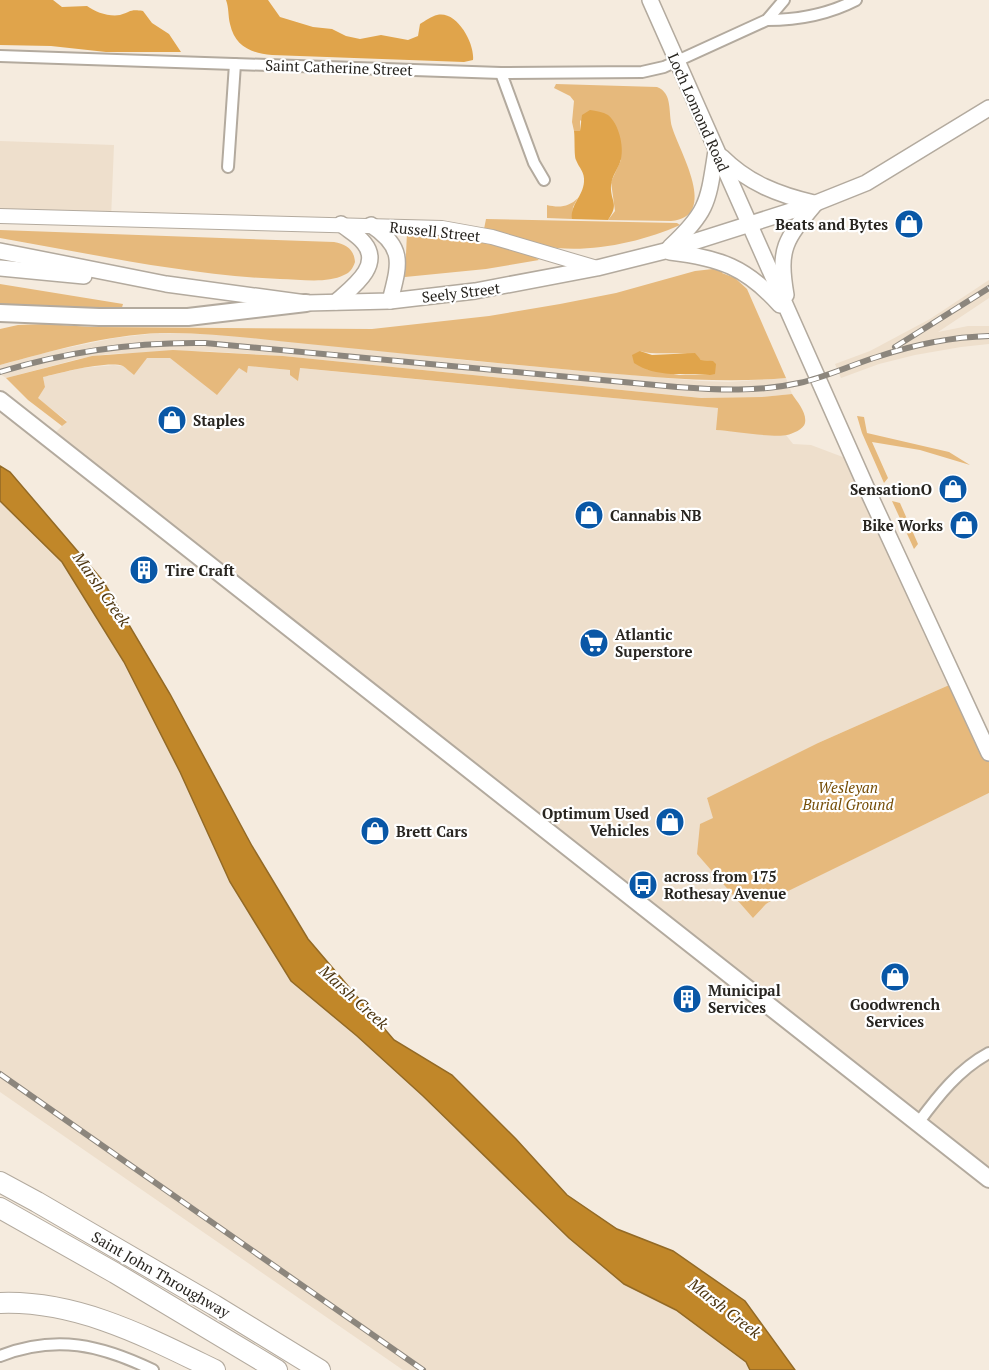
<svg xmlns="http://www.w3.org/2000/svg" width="989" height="1370" viewBox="0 0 989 1370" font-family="'PT Serif',serif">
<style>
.built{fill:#eedfcc}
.green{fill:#e6b97c;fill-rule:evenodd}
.forest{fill:#e0a44b}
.water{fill:#c18729;stroke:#936a26;stroke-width:1.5}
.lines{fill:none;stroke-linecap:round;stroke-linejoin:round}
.minor-casing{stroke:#b3aa9e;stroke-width:14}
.tertiary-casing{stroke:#b3aa9e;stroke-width:16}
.secondary-casing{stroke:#b3aa9e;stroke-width:18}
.primary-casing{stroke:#b3aa9e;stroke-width:20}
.motorway-casing{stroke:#b3aa9e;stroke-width:22}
.minor{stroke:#fff;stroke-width:10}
.tertiary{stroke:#fff;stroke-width:14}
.secondary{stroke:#fff;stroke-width:15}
.primary{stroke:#fff;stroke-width:16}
.motorway{stroke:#fff;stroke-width:20}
.rail-casing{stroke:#8c867d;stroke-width:6}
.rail{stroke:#fff;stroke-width:4;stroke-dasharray:11;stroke-linecap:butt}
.labels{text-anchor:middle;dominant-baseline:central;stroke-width:4.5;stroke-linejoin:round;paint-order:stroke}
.street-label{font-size:15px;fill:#282520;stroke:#fff}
.poi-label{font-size:15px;font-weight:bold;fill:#282520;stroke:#fff;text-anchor:start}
.park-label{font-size:15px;font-style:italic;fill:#754d06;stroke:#fff}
.water-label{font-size:16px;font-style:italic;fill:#4e3610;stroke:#fff}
</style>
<rect width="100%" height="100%" fill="#f5ebde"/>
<g class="built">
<polygon points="0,141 114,145 111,219 0,216"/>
<polygon points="989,280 989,298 938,332 968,326 989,326 989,344 961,347 915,355 879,364 841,378 835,364 870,351 930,319"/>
<polygon points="158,333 240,335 472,361 701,381 729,382 786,378 792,394 762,397 701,398 283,356 201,351 108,354 78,359 6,378 0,374 0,365 52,351 115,338"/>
<polygon points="147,358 170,358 239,368 247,372 248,366 290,370 299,368 718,408 717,430 786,435 793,444 811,445 856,462 956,682 818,743 707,799 753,918 766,904 779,895 989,793 989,1179 49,439 67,421 37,398 45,387 43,377 82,368 114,365 122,366"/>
<polygon points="0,501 62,562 124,662 180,772 230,882 291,981 357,1036 423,1096 569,1238 624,1284 676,1310 746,1362 750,1370 403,1370 0,1092"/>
</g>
<g class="green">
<path d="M556,84L657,87C673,93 668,112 672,127C679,151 720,217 671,221L608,220L615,211L611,182L621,160L580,120V131H574L572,122L574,101L570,96L554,88Z"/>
<path d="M578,198L573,207L572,219L547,218V205C559,208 569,207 578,198Z"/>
<path d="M486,219L677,223L680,225C645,241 595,252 557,248C532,245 507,236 484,229Z"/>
<path d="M0,230L334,242C346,244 354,249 355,262C353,268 350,273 344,275C326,284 299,279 280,279C185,275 93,254 0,238Z"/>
<path d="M407,232C439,233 515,241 539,260L486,269L405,277Z"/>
<path d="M713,269L723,270L722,273L735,278L747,289L786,378C718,384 651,377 583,371C491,363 400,353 308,344C258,339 210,332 160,333C106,335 52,351 0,365V329L18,325L45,324L92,327L372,329L489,316L560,304L616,293L695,271ZM640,351C659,357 690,348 701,360L710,361V375H679L646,369Z"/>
<polygon points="0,284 123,304 121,311 0,310"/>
<path d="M173,350L283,356L701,398L762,397L792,394C797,402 807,412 805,423C804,429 792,434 787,435C774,438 732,431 716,430L718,408L300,368L298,381L290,375V370L248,366L247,373L239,368L217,395L170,358H147L134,375C130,372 126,368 123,366C109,360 59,373 43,377L45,387L38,398L67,422L62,426L28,400L6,378L92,356Z"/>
<polygon points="857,416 864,417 867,433 949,452 970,465 920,450 872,442 888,478 884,483 862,433"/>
<polygon points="892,501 900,503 918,544 914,549"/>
<polygon points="956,682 989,753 989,793 780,895 766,904 753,918 697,854 700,824 713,818 707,798 818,743"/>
</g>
<g class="forest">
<path d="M0,0H53L62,7L87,6C95,12 109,17 120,15C131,12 129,9 143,11L152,23L169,34L181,52H106L51,46L0,45Z"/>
<path d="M226,0H268L280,17L313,27L332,29L346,36L360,39L381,35L408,40L418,36L420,24C425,21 432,16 437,15C457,10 475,44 473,60L464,62L272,55C250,53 235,46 230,24C228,16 229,8 226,0Z"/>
<path d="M590,110C596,111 603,112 608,115C619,124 624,146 621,159C619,168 612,175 611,185C610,202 620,203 608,220L572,219C570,205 583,196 584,182C585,172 579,168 576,160C574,156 575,138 574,131H580L582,115Z"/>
<path d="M640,351L652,355L695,353L701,360L713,361L716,364L715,374L710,375C684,373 656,378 634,363L632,355Z"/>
</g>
<polygon class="water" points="0,466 10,472 103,581 170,694 252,846 308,939 394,1040 452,1075 516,1139 567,1195 617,1229 673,1251 745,1301 795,1370 750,1370 746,1362 676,1310 624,1284 569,1238 423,1096 357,1036 291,981 230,882 180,772 124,662 62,562 0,501"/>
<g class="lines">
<g class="minor-casing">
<g id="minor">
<path d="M767,20C797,20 829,14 856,0"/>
<polyline points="0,56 501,73 642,72 664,67 767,20 784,0"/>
<polyline points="501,73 534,163 544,180"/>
<polyline points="228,167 235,64"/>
<path d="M918,1123C938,1096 959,1069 989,1053"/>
<path d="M0,1356C56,1334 101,1345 153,1370"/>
</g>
</g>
<g class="tertiary-casing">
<polyline id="tertiary" points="0,216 442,228 492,237 597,268"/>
</g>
<g class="secondary-casing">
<g id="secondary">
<polyline points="650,0 871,498 989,753"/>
<path d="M722,157C748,183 779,195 814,203"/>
<path d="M371,225C406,248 399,265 390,301"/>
<path d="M670,247C709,211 708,201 716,151"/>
<polyline points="0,251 166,284 306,303 390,301 475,291 597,268 665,251 816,203 866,183 989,108"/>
<path d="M670,252C720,258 746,267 780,305"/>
<polyline points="0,268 84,276"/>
<path d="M786,295C778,248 785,240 815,204"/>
<path d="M336,302C351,288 383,266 364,243C358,235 348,230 341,224"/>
</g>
</g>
<g class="primary-casing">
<g id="primary">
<polyline points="0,313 99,317 188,317 306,303"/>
<polyline points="0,400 989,1179"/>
</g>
</g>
<g class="motorway-casing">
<g id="motorway">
<polyline points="0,1182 37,1202 214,1305 320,1370"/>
<polyline points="0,1208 115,1273 277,1370"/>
<path d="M0,1303C77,1300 147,1337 215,1370"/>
</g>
</g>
<use href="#minor" class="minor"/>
<use href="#tertiary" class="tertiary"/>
<use href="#secondary" class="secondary"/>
<use href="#primary" class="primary"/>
<use href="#motorway" class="motorway"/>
<g class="rail-casing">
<g id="rail">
<polyline points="895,347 989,288"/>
<path d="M0,372C68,351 135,342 205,343L677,387C718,390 759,392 799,383C826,377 851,365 877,357C913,345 951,337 989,336"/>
<polyline points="0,1074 423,1370"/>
</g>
</g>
<use href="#rail" class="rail"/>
</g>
<defs>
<g id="shop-disc" transform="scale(1.5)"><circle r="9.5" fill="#0957a6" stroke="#fff"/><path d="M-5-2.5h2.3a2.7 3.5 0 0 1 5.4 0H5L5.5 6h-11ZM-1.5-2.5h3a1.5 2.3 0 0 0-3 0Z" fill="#fff"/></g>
<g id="building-disc" transform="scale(1.5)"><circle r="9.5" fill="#0957a6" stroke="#fff"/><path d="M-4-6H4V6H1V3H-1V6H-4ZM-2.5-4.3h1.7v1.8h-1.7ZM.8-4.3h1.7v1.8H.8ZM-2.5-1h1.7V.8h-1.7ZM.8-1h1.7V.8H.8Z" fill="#fff"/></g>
<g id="supermarket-disc" transform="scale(1.5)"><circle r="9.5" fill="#0957a6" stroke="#fff"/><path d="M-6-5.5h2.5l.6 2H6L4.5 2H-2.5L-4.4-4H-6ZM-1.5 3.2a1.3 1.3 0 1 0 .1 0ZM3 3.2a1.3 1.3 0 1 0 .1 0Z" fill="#fff"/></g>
<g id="bus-disc" transform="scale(1.5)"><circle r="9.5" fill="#0957a6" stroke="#fff"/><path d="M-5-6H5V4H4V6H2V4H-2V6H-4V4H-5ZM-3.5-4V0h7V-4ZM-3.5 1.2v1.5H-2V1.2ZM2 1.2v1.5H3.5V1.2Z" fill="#fff"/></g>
</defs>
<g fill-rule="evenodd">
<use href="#shop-disc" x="909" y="224"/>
<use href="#shop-disc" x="172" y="420"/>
<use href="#shop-disc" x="953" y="489"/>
<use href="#shop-disc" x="589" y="515"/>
<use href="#shop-disc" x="964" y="525"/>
<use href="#building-disc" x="144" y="570"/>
<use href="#supermarket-disc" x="594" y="643"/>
<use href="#shop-disc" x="670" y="822"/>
<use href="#shop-disc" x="375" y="831"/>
<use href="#bus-disc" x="643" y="885"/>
<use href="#shop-disc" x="895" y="977"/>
<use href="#building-disc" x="687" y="999"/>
</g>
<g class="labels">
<g class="street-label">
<text transform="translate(339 67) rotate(2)">Saint Catherine Street</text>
<text transform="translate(699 112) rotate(66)">Loch Lomond Road</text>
<text transform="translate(435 231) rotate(6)">Russell Street</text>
<text transform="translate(461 292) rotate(-7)">Seely Street</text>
<text transform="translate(161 1274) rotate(30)">Saint John Throughway</text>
</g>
<g class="poi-label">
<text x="888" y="224" text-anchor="end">Beats and Bytes</text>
<text x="193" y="420">Staples</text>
<text x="932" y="489" text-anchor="end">SensationO</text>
<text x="610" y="515">Cannabis NB</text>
<text x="943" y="525" text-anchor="end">Bike Works</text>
<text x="165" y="570">Tire Craft</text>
<text x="615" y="634">Atlantic<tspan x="615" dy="17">Superstore</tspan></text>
<text x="649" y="813" text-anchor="end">Optimum Used<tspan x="649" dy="17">Vehicles</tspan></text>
<text x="396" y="831">Brett Cars</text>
<text x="664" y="876">across from 175<tspan x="664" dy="17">Rothesay Avenue</tspan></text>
<text x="708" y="990">Municipal<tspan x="708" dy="17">Services</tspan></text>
<text x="895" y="1004" text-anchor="middle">Goodwrench<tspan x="895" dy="17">Services</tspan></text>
</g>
<g class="park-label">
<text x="848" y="787">Wesleyan<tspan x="848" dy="17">Burial Ground</tspan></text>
</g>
<g class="water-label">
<text transform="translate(102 589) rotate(55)">Marsh Creek</text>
<text transform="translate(354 997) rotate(42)">Marsh Creek</text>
<text transform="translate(725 1308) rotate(38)">Marsh Creek</text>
</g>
</g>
</svg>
